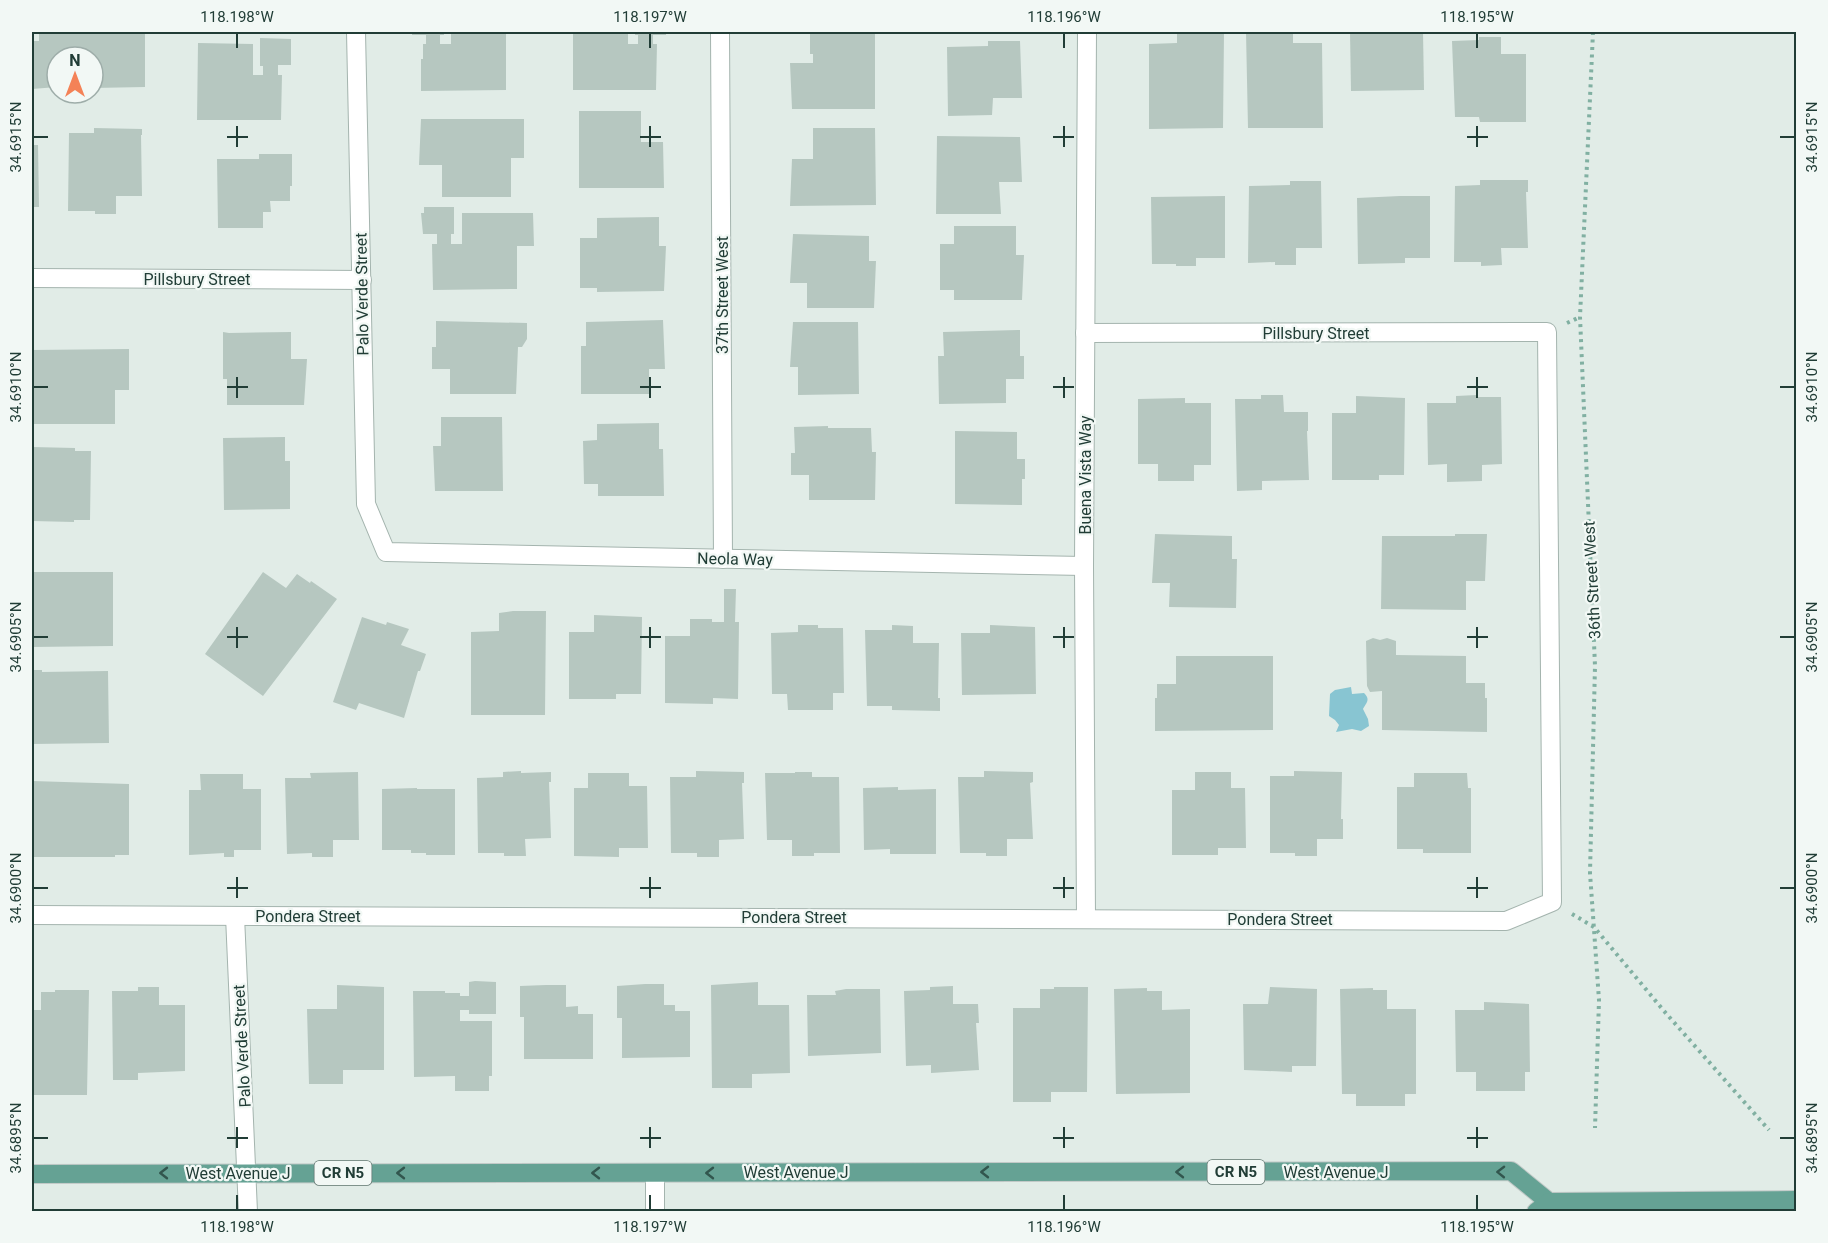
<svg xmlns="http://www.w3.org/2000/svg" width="1828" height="1243" viewBox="0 0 1828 1243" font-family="Roboto,sans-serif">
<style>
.water{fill:#88c5d2}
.building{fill:#b6c7c0}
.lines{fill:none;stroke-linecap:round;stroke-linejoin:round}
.minor-casing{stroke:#a4b4ae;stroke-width:20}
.major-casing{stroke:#c1c9c7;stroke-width:20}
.path{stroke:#81b0a2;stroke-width:4;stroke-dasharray:3 4.5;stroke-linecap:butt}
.minor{stroke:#fff;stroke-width:18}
.major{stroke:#65a294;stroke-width:18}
.oneway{stroke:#32564e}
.ticks{fill:none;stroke:#213d36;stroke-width:2}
.labels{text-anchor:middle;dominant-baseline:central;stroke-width:4.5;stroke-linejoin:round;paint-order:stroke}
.shield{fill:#f2f8f5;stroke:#60756f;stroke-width:1.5}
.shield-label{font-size:15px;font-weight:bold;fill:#213d36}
.street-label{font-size:16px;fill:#213d36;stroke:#f2f8f5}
.neatline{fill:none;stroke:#213d36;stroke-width:2}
.ticks-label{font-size:15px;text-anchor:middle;fill:#213d36}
</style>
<rect width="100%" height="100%" fill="#e1ece7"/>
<path class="water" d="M1351,687L1352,694L1364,693C1371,700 1366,703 1363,709L1368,719L1369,726L1361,731L1352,729L1336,732L1339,725L1335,720L1329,716L1330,694L1335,690Z"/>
<g class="building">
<polygon points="39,32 145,32 145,87 93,88 93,57 57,57 57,87 32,89 32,41 39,41"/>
<polygon points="412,32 444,32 444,35 440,35 440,44 451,44 451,32 506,32 506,90 421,91 421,59 423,59 423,44 426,44 426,35 412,35"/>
<polygon points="573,32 628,32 628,44 638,44 638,35 635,35 635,32 666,32 666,35 653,35 653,44 657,44 656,90 573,90"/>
<polygon points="810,32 875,32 875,109 792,109 790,63 813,63 813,54 810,54"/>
<polygon points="1177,32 1224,32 1223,128 1149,129 1149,44 1177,43"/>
<polygon points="1246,32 1293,32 1293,43 1322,43 1323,128 1248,128"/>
<polygon points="1350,32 1423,32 1424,90 1351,91"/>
<polygon points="1479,37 1501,37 1501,54 1526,54 1526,122 1480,122 1479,117 1455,117 1452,41 1479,40"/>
<polygon points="260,38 291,39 291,65 278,65 278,75 282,75 281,120 197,120 198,43 253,44 253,75 263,75 263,66 260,66"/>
<polygon points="988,41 1020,41 1022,98 993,98 992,115 948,116 947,47 988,46"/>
<polygon points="579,111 641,111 641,142 663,142 664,188 579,188"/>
<polygon points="421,119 524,119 524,158 511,158 511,197 442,197 442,165 419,165"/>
<polygon points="94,128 142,129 142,135 141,135 142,196 116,196 116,214 95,214 95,211 68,211 69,133 94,133"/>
<polygon points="813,128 875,128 876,205 790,206 792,159 813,159"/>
<polygon points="937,136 1020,137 1022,182 999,182 1001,214 936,214"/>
<polygon points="32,145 38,145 39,207 32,207"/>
<polygon points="259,154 292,154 292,186 290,186 290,201 270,201 271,212 263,212 263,228 218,228 217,159 259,159"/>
<polygon points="1480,180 1528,180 1528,192 1526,192 1528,248 1501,248 1502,265 1481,266 1481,262 1454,262 1455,186 1480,185"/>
<polygon points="1290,181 1321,181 1322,248 1296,248 1296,265 1275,265 1275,262 1248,263 1249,186 1290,185"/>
<polygon points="1225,196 1225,258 1196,258 1196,266 1176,266 1176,264 1152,264 1151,197"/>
<polygon points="1400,196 1430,196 1430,258 1405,258 1405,263 1358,264 1357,198"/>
<polygon points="424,207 454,207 454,234 451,234 451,244 462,244 462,213 533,213 534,246 517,246 517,289 433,290 432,244 437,244 437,234 423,234 421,213 424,213"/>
<polygon points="659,217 659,246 666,246 664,291 597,292 597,288 580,288 580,238 597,238 597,218"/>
<polygon points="954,226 1016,226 1016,255 1024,255 1022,300 954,300 954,290 940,290 940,244 954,244"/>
<polygon points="793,234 869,236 869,261 876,261 874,308 807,308 807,283 790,283"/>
<polygon points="663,320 665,369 649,369 649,394 581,394 581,346 586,346 586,322"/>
<polygon points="436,321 527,323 527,339 522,347 518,347 516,394 450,394 450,369 432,369 432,347 436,347"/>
<polygon points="793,322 858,322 859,394 798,395 798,367 790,367"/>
<polygon points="1020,330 1020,356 1024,356 1024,379 1006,379 1006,403 939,404 938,356 944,356 943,332"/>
<polygon points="223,332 229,333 291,332 291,359 307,359 304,405 227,405 227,379 223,379"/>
<polygon points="129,349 129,390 115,390 115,424 32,424 32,350"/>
<polygon points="1261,395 1283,395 1284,412 1308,412 1308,431 1307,431 1309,480 1262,481 1262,490 1237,491 1235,399 1261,399"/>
<polygon points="1477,395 1477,397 1501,397 1502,464 1482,465 1482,481 1447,482 1447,464 1428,465 1427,403 1456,403 1456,396"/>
<polygon points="1356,396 1405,398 1404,475 1379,475 1379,480 1332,480 1332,413 1356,413"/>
<polygon points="1185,398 1185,403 1211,403 1211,465 1194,465 1194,481 1158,481 1158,464 1138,464 1138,399"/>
<polygon points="441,417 502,417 503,491 435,491 433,446 441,446"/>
<polygon points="659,423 659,449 663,449 664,496 598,496 598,484 584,484 583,441 597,440 597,424"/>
<polygon points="828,426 828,428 871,428 872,452 876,452 875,500 809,500 809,475 791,475 791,453 795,453 794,427"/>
<polygon points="955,431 1017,432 1017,459 1025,459 1025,479 1022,479 1022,505 955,504"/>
<polygon points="285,437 285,461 290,461 290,509 224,510 223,438"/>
<polygon points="32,447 75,448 75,451 91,451 90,520 74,520 74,522 32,521"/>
<polygon points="1155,534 1232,536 1232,559 1237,559 1236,608 1169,607 1170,583 1152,583"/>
<polygon points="1455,534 1487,534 1485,581 1466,581 1466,610 1381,609 1382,536 1455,536"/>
<polygon points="32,572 113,572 113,646 32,647"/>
<polygon points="263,572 286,588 297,574 310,583 311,581 337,599 263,696 205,654"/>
<polygon points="724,589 736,589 735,622 739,622 738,699 713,698 713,704 665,703 665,636 690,636 690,619 712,619 712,622 724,622"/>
<polygon points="513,611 546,611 545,715 471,715 471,632 499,631 499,613"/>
<polygon points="594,615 642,617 641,694 616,694 616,699 569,699 569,632 594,632"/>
<polygon points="362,617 386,625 387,622 409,629 401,645 426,654 420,671 418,671 404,718 359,703 356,710 333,702"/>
<polygon points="798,625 818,625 818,628 843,628 844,693 833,693 833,710 788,710 787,694 772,694 771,633 798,632"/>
<polygon points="892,625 913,626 913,643 939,643 938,698 940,698 940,711 892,710 892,706 867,706 865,630 892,630"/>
<polygon points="990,625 1035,627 1036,694 962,695 961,633 990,633"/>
<polygon points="1373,638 1380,640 1387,638 1396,641 1396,655 1466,656 1466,683 1485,683 1485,698 1487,698 1487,732 1382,730 1382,691 1370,692 1367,686 1366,641"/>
<polygon points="1176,656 1273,656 1273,730 1155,731 1155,698 1157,698 1157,684 1176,684"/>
<polygon points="32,670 42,670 42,672 108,671 109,743 32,744"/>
<polygon points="521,771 521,773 551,772 551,782 549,782 551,838 525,839 526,856 504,856 504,853 478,853 477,778 503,777 503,772"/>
<polygon points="696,771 744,772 744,783 742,783 744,839 719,840 719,857 697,857 697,853 671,853 670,777 696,777"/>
<polygon points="984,771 1033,772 1033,782 1030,783 1033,839 1007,839 1007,856 986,856 986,853 960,853 958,777 984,777"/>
<polygon points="1294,771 1342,772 1341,819 1343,819 1343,839 1317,839 1317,856 1295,856 1295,853 1270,853 1270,776 1294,776"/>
<polygon points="358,772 359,840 333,840 333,857 312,857 312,853 287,854 285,778 311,778 310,773"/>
<polygon points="795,772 812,772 812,777 839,777 840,853 814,853 814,856 792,856 792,840 767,840 765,773 795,773"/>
<polygon points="1195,772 1231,772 1231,788 1245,788 1246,848 1218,848 1218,855 1172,855 1172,790 1195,790"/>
<polygon points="588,773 629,773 629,786 647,786 648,848 619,848 619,857 574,856 574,788 588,788"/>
<polygon points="1414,773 1467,773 1468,788 1471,788 1471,853 1423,853 1423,849 1397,849 1397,787 1414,787"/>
<polygon points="200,774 243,774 243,789 261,789 261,850 234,850 234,857 224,857 224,853 189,855 189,790 201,790"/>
<polygon points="32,781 129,784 129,855 115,855 115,857 32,857"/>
<polygon points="898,787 898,790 936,789 936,854 890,854 890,849 864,850 863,788"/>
<polygon points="417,788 417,789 455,789 455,855 426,855 426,853 411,853 411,850 382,850 382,789"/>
<polygon points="475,981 496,982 496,1014 469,1014 469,1010 460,1010 460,1021 492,1021 492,1076 489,1076 489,1091 455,1091 455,1076 414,1077 413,991 445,991 445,993 460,993 460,996 469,996 469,982"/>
<polygon points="758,982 758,1005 789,1005 790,1073 752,1074 752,1088 712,1088 711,985"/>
<polygon points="645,984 664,984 664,1005 675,1005 675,1011 690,1011 690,1057 622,1058 622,1018 617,1018 617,986"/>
<polygon points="337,985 384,987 384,1070 343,1070 343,1084 309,1084 307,1009 337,1009"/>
<polygon points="546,985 566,985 566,1007 578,1006 578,1014 593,1014 593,1059 524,1059 524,1017 520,1017 520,986"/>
<polygon points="953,986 953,1004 978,1004 979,1023 976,1023 979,1070 931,1073 931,1065 906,1066 904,991 930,990 930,987"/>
<polygon points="138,987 159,987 159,1005 185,1005 185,1071 138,1073 138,1080 113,1080 112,991 138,991"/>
<polygon points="1054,987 1088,987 1087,1092 1051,1092 1051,1102 1013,1102 1013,1008 1040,1008 1040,989 1054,989"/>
<polygon points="1270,987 1317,989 1316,1066 1292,1066 1292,1072 1244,1070 1243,1004 1268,1004"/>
<polygon points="1147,988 1147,991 1162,991 1162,1010 1190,1009 1190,1093 1116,1094 1114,989"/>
<polygon points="1373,988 1373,990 1387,990 1387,1009 1416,1009 1416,1094 1405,1094 1405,1106 1356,1106 1356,1094 1342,1094 1340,989"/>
<polygon points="846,989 880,989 881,1053 808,1056 807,995 836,995 835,991"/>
<polygon points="55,990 89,990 87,1095 32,1095 32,1010 41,1010 41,992 55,992"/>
<polygon points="1484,1002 1529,1004 1530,1072 1525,1072 1525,1091 1476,1091 1476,1072 1456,1072 1455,1010 1484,1010"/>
</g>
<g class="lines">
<g class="minor-casing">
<g id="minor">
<polyline points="356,32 366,504 386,552 1084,566"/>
<polyline points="720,32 723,559"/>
<polyline points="32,278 362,280"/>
<polyline points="32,915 1506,921 1552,902 1547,332 1085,333"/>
<polyline points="235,916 248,1212"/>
<polyline points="1086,918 1084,566 1087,32"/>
<polyline points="655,1173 655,1212"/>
</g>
</g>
<g class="major-casing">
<g id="major">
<polyline points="32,1174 1511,1171 1549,1202"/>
<polyline points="1536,1212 1549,1202 1796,1200"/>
</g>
</g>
<g class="path">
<polyline points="1593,32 1580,317 1595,666 1590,873 1599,1000 1595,1128"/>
<polyline points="1567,323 1580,317"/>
<polyline points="1572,914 1594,927 1664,1011 1769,1130"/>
</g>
<use href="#minor" class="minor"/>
<use href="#major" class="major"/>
</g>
<defs><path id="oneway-chevron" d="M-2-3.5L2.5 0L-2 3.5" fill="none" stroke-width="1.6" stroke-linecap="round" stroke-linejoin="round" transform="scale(1.5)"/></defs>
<g class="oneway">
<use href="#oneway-chevron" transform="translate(985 1172) rotate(180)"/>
<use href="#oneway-chevron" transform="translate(1180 1172) rotate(180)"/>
<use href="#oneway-chevron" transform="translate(1501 1172) rotate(-179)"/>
<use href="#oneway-chevron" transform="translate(164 1173) rotate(180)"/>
<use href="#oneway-chevron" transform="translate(401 1173) rotate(180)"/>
<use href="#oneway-chevron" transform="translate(596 1173) rotate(180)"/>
<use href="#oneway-chevron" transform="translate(710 1173) rotate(180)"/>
</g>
<path class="ticks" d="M237,33V48M650,33V48M1064,33V48M1477,33V48M237,126V147M650,126V147M1064,126V147M1477,126V147M33,137H48M227,137H248M640,137H661M1053,137H1074M1467,137H1488M1780,137H1795M237,377V398M650,377V398M1064,377V398M1477,377V398M33,387H48M227,387H248M640,387H661M1053,387H1074M1467,387H1488M1780,387H1795M237,627V648M650,627V648M1064,627V648M1477,627V648M33,637H48M227,637H248M640,637H661M1053,637H1074M1467,637H1488M1780,637H1795M237,877V898M650,877V898M1064,877V898M1477,877V898M33,888H48M227,888H248M640,888H661M1053,888H1074M1467,888H1488M1780,888H1795M237,1127V1148M650,1127V1148M1064,1127V1148M1477,1127V1148M33,1138H48M227,1138H248M640,1138H661M1053,1138H1074M1467,1138H1488M1780,1138H1795M237,1195V1210M650,1195V1210M1064,1195V1210M1477,1195V1210"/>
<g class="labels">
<g class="shield">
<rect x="1207.5" y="1160" width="57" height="24" rx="4.5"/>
<rect x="314.5" y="1161" width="57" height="24" rx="4.5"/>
</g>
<g class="shield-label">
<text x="1236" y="1172">CR N5</text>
<text x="343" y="1173">CR N5</text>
</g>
<g class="street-label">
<text x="197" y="279">Pillsbury Street</text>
<text transform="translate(362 294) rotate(-91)">Palo Verde Street</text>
<text transform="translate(722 295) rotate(-90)">37th Street West</text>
<text x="1316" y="333">Pillsbury Street</text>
<text transform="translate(1085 475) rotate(-90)">Buena Vista Way</text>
<text transform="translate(735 559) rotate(1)">Neola Way</text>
<text transform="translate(1592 580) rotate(-93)">36th Street West</text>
<text x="308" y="916">Pondera Street</text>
<text x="794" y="917">Pondera Street</text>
<text x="1280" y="919">Pondera Street</text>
<text transform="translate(242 1046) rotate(-93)">Palo Verde Street</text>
<text x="796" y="1172">West Avenue J</text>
<text x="1336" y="1172">West Avenue J</text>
<text x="238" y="1173">West Avenue J</text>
</g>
</g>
<rect width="1828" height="1243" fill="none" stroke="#f2f8f5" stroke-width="66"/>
<g transform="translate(75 75)"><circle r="28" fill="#f2f8f5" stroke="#9eada9" stroke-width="1.5"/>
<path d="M0-4.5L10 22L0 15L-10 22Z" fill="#f48257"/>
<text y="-9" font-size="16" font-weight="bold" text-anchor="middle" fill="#213d36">N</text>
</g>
<rect x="33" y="33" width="1762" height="1177" class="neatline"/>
<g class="ticks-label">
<text x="237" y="22">118.198°W</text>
<text x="650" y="22">118.197°W</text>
<text x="1064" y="22">118.196°W</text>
<text x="1477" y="22">118.195°W</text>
<text transform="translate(16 137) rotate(-90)" y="5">34.6915°N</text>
<text transform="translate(1812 137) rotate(-90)" y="5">34.6915°N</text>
<text transform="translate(16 387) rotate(-90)" y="5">34.6910°N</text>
<text transform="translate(1812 387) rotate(-90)" y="5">34.6910°N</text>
<text transform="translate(16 637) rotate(-90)" y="5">34.6905°N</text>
<text transform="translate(1812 637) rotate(-90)" y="5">34.6905°N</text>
<text transform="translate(16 888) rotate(-90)" y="5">34.6900°N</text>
<text transform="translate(1812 888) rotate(-90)" y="5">34.6900°N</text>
<text transform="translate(16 1138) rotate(-90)" y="5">34.6895°N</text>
<text transform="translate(1812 1138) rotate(-90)" y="5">34.6895°N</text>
<text x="237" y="1232">118.198°W</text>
<text x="650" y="1232">118.197°W</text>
<text x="1064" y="1232">118.196°W</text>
<text x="1477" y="1232">118.195°W</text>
</g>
</svg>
